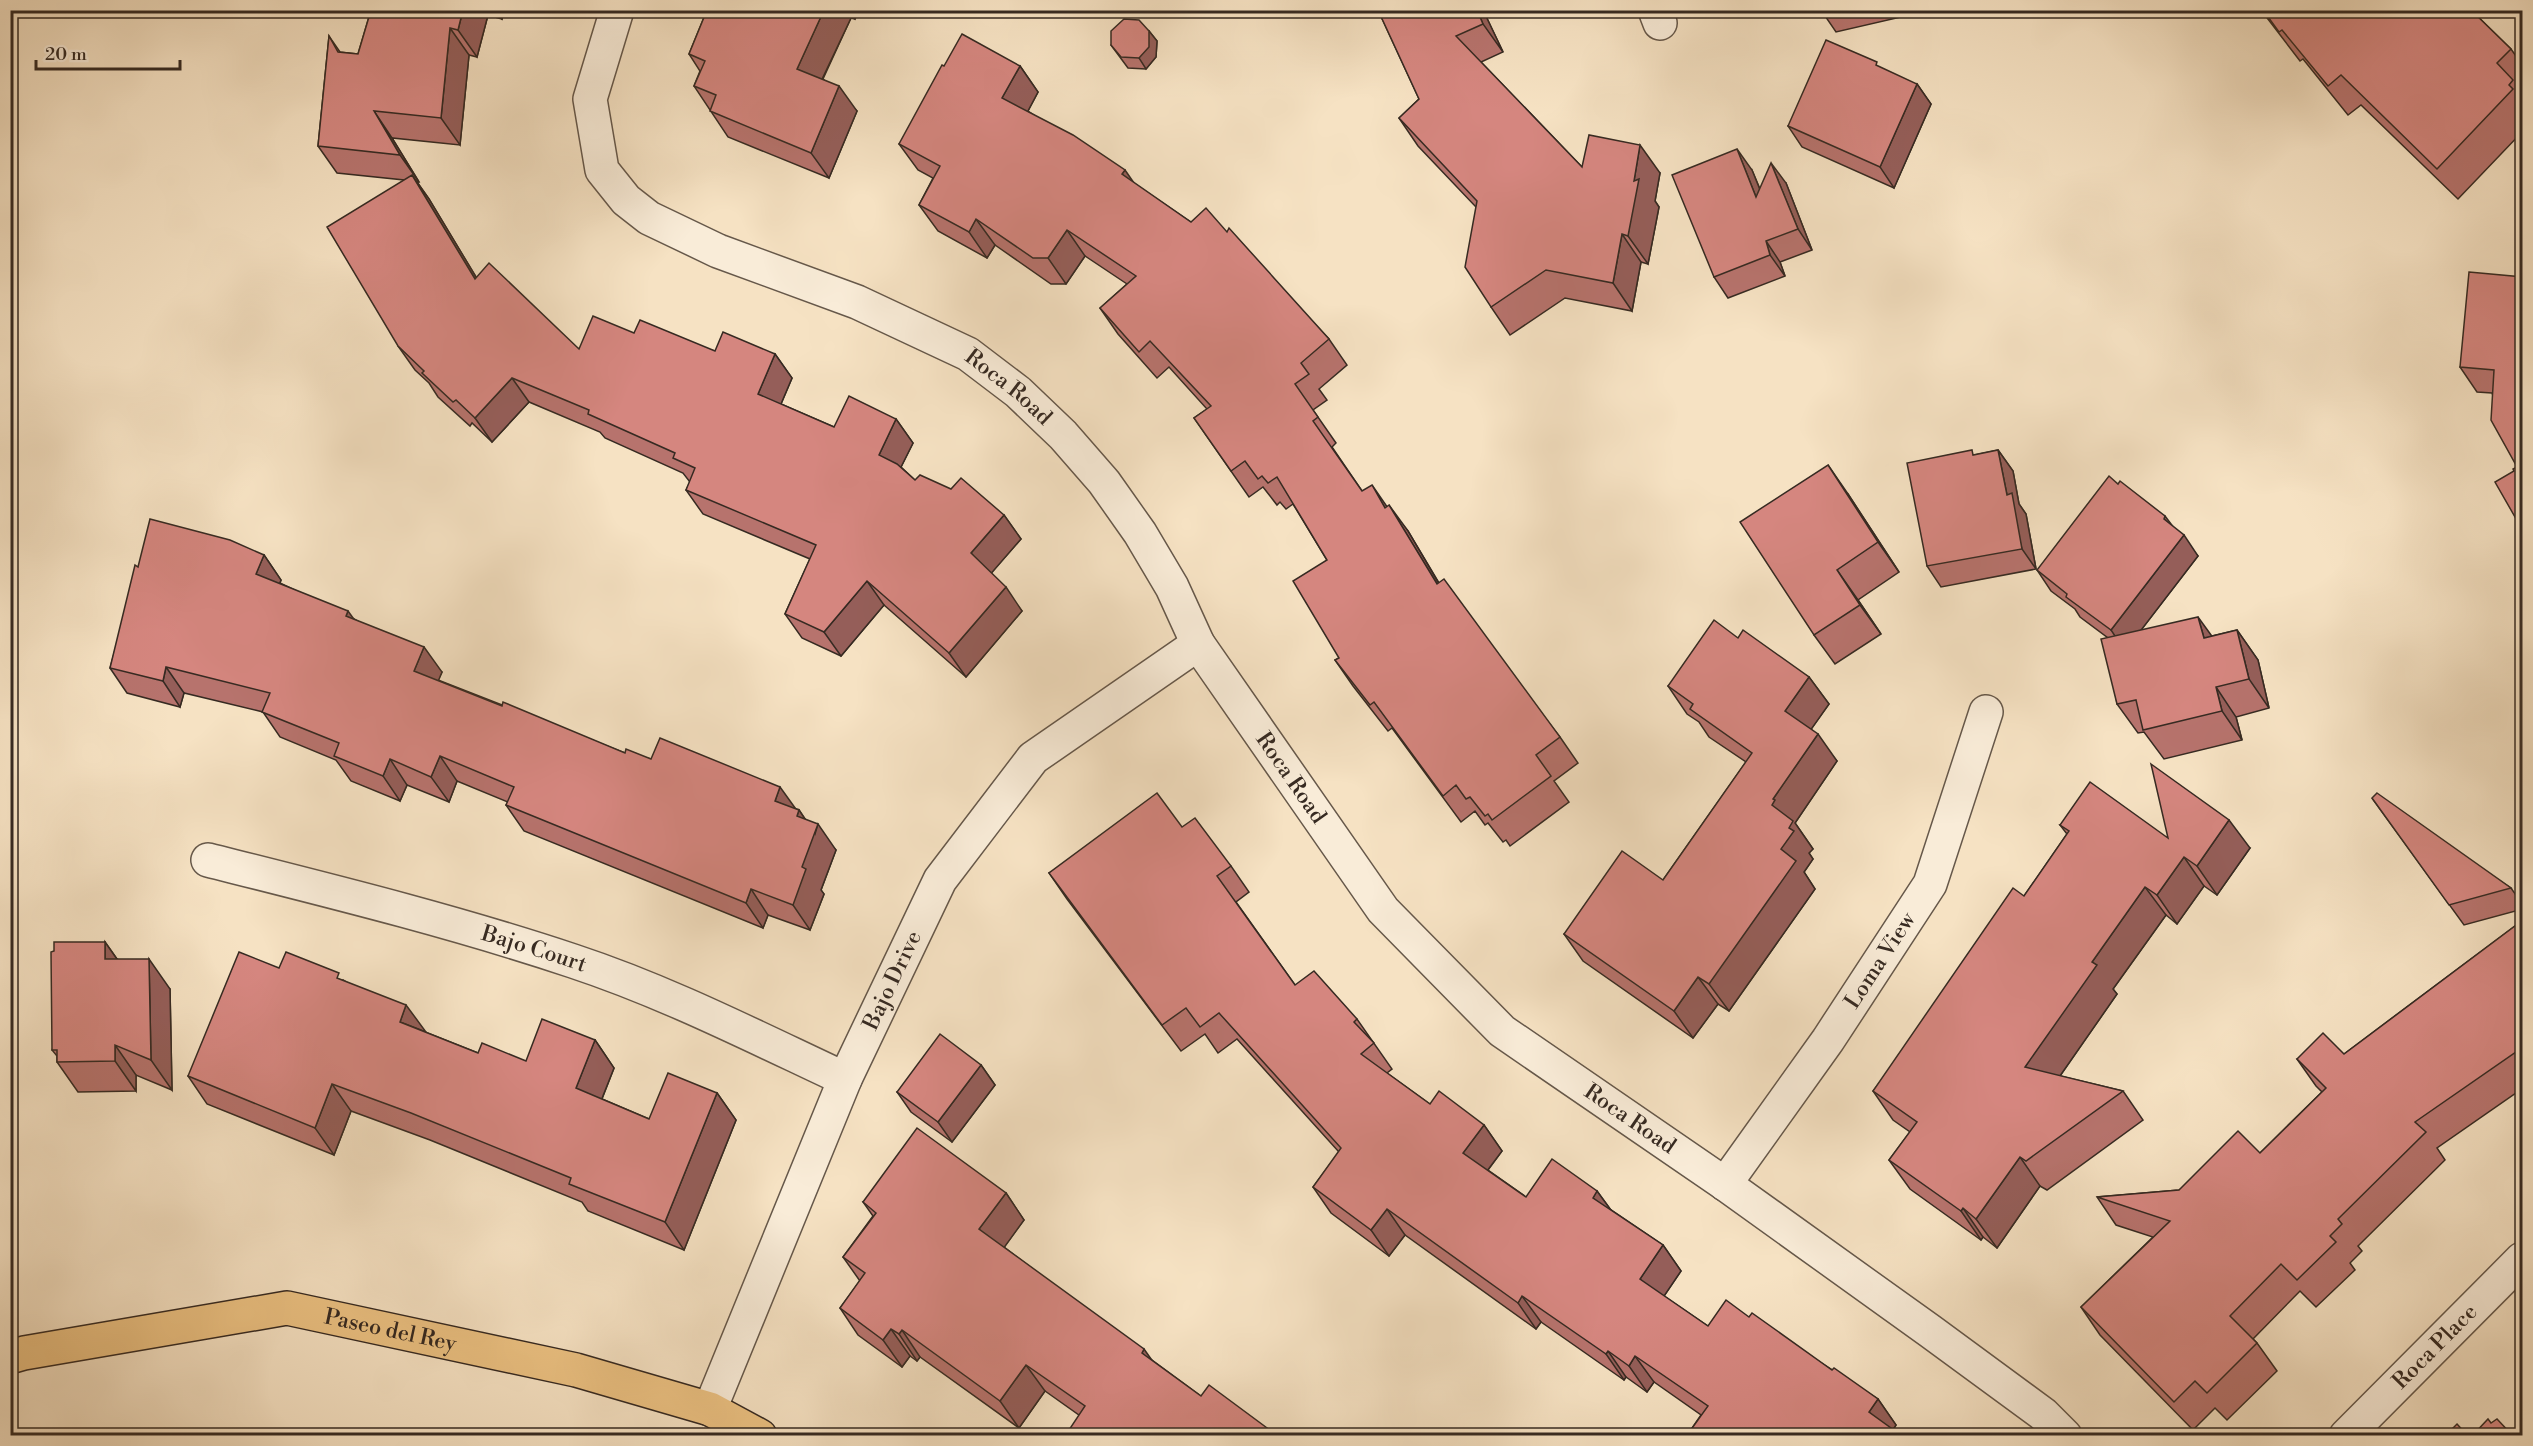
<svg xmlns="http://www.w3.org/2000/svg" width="2533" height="1446" viewBox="0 0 2533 1446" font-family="'Libre Bodoni',serif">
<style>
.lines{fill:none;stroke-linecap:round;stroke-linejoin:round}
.minor-casing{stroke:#66584a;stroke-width:36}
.major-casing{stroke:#362a22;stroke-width:36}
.minor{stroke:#f9ecd8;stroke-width:33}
.major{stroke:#ebc182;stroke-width:33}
.wall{fill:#b7736d;stroke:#362a22;stroke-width:1.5}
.shaded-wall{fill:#955e59;stroke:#362a22;stroke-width:1.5}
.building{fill:#d5867f;stroke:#362a22;stroke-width:1.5}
.labels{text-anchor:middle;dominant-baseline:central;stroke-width:4.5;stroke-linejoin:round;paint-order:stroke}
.street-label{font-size:22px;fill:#362a22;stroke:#f9ecd8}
</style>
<rect width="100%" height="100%" fill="#f6e2c3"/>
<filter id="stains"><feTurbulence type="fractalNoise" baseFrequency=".00333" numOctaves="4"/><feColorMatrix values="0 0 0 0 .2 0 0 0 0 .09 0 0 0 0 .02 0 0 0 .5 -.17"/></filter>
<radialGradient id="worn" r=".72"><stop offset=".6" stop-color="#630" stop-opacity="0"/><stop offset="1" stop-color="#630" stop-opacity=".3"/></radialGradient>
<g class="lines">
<g class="minor-casing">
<g id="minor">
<path id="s1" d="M617,10L590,99L602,170L626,200L649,218L718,251L857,302L968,354L1018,392L1063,435L1104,482L1140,533L1172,587L1198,644L1383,910L1502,1031L1725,1184L1930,1331L2043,1414L2065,1436"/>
<polyline points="1655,10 1660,23"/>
<path id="s2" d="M208,860C331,891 453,921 573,961C667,992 755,1037 845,1079"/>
<path id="s3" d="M1725,1184L1828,1040L1930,884L1986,712"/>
<path id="s4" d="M710,1409L845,1079L940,880L1033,758L1198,644"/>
<path id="s5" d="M2346,1436L2522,1259"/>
</g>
</g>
<g class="major-casing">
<g id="major">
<path id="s6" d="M10,1357L24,1353L287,1308L576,1370L710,1409L760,1436"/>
</g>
</g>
<use href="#minor" class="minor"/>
<use href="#major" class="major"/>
</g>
<g class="wall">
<polygon points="371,10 505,10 502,19 488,15 477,57 469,55 460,145 392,138 419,182 417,182 429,199 476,277 579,349 634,333 715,351 775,354 792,378 781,404 834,427 896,419 913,443 901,467 915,480 1004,515 1021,539 991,573 1022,611 966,677 884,605 841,656 802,638 785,614 810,559 703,514 686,490 690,482 683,473 605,438 600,432 529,402 492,442 472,423 470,426 438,397 429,383 415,370 398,346 404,180 337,173 318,146 329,36 340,52 358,54"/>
<polygon points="707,10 859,10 855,19 851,18 823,79 857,111 829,178 728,137 694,86 700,71 689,54"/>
<polygon points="1378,10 1483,10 1503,52 1481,62 1582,167 1660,173 1655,201 1659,207 1648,264 1641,262 1632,311 1565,298 1510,335 1491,307 1476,207 1418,146 1399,118 1419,99"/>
<polygon points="1821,10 1913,10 1914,14 1836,32"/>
<polygon points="2261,10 2471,10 2511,49 2523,66 2523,88 2520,90 2523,93 2523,131 2458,199 2361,105 2348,115 2303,59 2300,61"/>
<polygon points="1149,31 1157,41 1156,57 1146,69 1128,68 1111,45"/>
<polygon points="1020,66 1038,92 1028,111 1191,222 1227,232 1329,339 1347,365 1319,389 1327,400 1313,410 1336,443 1332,447 1362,491 1387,507 1408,531 1439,583 1560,737 1578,763 1554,781 1569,802 1510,846 1506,840 1503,842 1488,823 1485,825 1475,811 1461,822 1392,728 1388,731 1353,686 1335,660 1339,658 1327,560 1293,504 1286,509 1280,502 1277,505 1263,487 1249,497 1194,418 1207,409 1169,367 1157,378 1118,334 1100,308 1127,284 1085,256 1066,284 1051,284 995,245 987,258 938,231 919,205 933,178 918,170 899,144"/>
<polygon points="1917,84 1931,104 1894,188 1802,147 1788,126"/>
<polygon points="1752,170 1760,189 1786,183 1812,250 1780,262 1785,276 1728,298 1714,277"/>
<polygon points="2523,277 2523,531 2514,471 2517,467 2492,393 2477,392 2460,367"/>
<polygon points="1998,450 2013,471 2019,504 2026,514 2036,569 1941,587 1927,566 1975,455"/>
<polygon points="1848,494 1899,572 1858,600 1881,634 1835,664 1814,635"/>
<polygon points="2173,527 2198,556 2141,630 2212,636 2237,630 2258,660 2269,708 2236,717 2242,740 2164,759 2144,732 2138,733 2117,704 2108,638 2080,617 2075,609 2051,591 2037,570"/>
<polygon points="264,555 281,580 280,583 354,619 442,672 438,680 625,753 651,759 799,810 805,819 836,850 821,890 824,894 810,930 768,915 763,928 524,831 506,805 508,802 457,781 449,802 407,785 400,801 351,781 336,760 280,737 263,712 184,693 180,707 127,693 110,668 138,567"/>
<polygon points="1738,638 1809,677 1829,704 1811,729 1837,761 1795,823 1813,849 1809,853 1813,859 1804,872 1815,889 1729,1011 1718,1004 1693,1038 1583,961 1564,934 1663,880 1746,762 1709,737 1699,722 1687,714 1668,686"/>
<polygon points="2372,798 2511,888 2523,905 2523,909 2464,925"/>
<polygon points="2060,825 2250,848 2217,895 2204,886 2177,924 2166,915 2113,989 2117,994 2060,1076 2123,1091 2143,1120 2047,1190 2040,1186 1997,1248 1983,1237 1981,1240 1910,1189 1889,1160 1910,1132 1893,1120 1873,1091 2024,896 2067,834"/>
<polygon points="1182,827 1231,866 1249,892 1236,902 1295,985 1357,1019 1392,1069 1387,1073 1430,1104 1484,1125 1502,1151 1488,1170 1526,1197 1597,1191 1610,1209 1663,1245 1681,1271 1664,1296 1708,1326 1749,1317 1878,1399 1896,1425 1893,1430 1902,1436 1693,1436 1690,1431 1701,1415 1654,1382 1647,1392 1626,1377 1624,1380 1541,1322 1536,1329 1405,1235 1389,1256 1331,1213 1313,1187 1339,1152 1237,1039 1218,1053 1205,1034 1181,1051 1067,899 1049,873"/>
<polygon points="2523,920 2523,1088 2437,1148 2445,1160 2358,1246 2362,1251 2350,1263 2355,1270 2316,1307 2300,1291 2253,1339 2257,1343 2277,1371 2227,1420 2215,1408 2193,1430 2100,1335 2081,1307 2153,1237 2116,1225 2097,1197 2179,1190 2260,1153 2322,1092 2316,1086 2297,1059 2344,1054"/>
<polygon points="105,942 117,959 170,989 172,1090 136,1075 136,1091 78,1092 57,1062 57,1056 52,1050"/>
<polygon points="343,980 425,1032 478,1053 526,1061 595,1040 614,1068 602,1099 649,1119 717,1093 736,1120 684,1250 588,1211 582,1202 430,1140 351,1111 334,1155 207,1104 188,1076"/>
<polygon points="981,1065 995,1085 952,1142 911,1112 897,1092"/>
<polygon points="1006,1193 1024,1220 1004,1247 1152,1360 1201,1396 1278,1436 1079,1415 1045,1391 1019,1428 920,1357 917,1361 910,1356 902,1367 858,1335 840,1308 860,1281 843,1257 873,1216 863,1202"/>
</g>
<g class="shaded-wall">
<polygon points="463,10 485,10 488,15 477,57 458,30"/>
<polygon points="496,10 505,10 502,19"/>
<polygon points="824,10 846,10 851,18 815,94 797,69"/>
<polygon points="849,10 859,10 855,19"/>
<polygon points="1477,10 1483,10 1503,52 1483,24"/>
<polygon points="450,28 469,55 460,145 441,118"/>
<polygon points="1149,31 1157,41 1156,57 1146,69 1139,58"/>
<polygon points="1020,66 1038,92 1021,124 1002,98"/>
<polygon points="1917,84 1931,104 1894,188 1880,167"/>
<polygon points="839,86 857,111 829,178 811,153"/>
<polygon points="374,111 392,138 419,182 400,155"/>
<polygon points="1640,145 1660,173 1655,201 1659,207 1648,264 1628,236 1634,181"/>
<polygon points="1737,149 1752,170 1771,217 1756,197"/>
<polygon points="1771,163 1786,183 1812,250 1798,229"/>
<polygon points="1125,170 1143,196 1122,174"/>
<polygon points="412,175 429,199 491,302 475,279"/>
<polygon points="976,219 995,245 987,258 969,232"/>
<polygon points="1067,230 1085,256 1066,284 1048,258"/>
<polygon points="1622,234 1641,262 1632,311 1613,283"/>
<polygon points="1766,241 1780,262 1785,276 1770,255"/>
<polygon points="775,354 792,378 775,418 758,394"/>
<polygon points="512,378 529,402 492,442 475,418"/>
<polygon points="896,419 913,443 895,479 879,455"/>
<polygon points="1998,450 2013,471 2019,504 2026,514 2036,569 2022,549 2007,495"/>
<polygon points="1828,465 1848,494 1899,572 1878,542"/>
<polygon points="1372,485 1390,511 1385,508"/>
<polygon points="1389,505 1408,531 1455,611 1437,584"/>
<polygon points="1004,515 1021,539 988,577 971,553"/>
<polygon points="2165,516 2180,536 2164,519"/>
<polygon points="2184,535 2198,556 2125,651 2111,630"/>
<polygon points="264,555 281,580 273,599 256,574"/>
<polygon points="1837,570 1858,600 1881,634 1860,605"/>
<polygon points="867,581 884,605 841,656 824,632"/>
<polygon points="1006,587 1022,611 966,677 949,653"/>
<polygon points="348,611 366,636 346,616"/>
<polygon points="2198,617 2219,646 2204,638"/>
<polygon points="2237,630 2258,660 2269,708 2249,679"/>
<polygon points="424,647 442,672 432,696 414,671"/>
<polygon points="166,667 184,693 180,707 163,681"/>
<polygon points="1809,677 1829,704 1805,738 1785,711"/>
<polygon points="2216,687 2236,717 2242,740 2222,711"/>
<polygon points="1818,734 1837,761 1795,823 1813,849 1809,853 1813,859 1804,872 1815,889 1729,1011 1709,984 1781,849 1772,805 1773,799"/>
<polygon points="440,756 457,781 449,802 431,777"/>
<polygon points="390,759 407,785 400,801 383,776"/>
<polygon points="780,787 798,812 775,801"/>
<polygon points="799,810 815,834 818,824 836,850 821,890 824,894 810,930 793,905 797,816"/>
<polygon points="2229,820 2250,848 2217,895 2197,866"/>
<polygon points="2184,857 2204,886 2177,924 2157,895"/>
<polygon points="2145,887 2166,915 2113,989 2117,994 2046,1096 2025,1067 2092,962"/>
<polygon points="751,889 768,915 763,928 746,903"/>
<polygon points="105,942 126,972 105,959"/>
<polygon points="149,959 170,989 172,1090 151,1060"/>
<polygon points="1698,977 1718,1004 1693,1038 1674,1011"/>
<polygon points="406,1005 426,1032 400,1022"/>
<polygon points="595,1040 614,1068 595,1116 576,1088"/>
<polygon points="115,1045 136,1075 136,1091 115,1061"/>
<polygon points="981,1065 995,1085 952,1142 938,1122"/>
<polygon points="332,1084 351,1111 334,1155 315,1128"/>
<polygon points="717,1093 736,1120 684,1250 665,1222"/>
<polygon points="1484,1125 1502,1151 1481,1179 1463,1153"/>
<polygon points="2020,1157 2040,1186 1997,1248 1976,1219"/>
<polygon points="1597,1191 1616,1217 1593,1198"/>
<polygon points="1006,1193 1024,1220 998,1256 979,1229"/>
<polygon points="1963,1208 1983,1237 1981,1240 1961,1211"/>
<polygon points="1387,1209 1405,1235 1389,1256 1371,1230"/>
<polygon points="1663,1245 1681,1271 1658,1305 1640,1279"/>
<polygon points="1522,1296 1541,1322 1536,1329 1518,1303"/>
<polygon points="891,1329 910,1356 902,1367 883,1340"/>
<polygon points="902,1330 920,1357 917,1361 899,1334"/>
<polygon points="1144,1349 1163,1376 1142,1353"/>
<polygon points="1608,1351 1626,1377 1624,1380 1606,1354"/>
<polygon points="1635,1356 1654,1382 1647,1392 1629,1366"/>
<polygon points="1026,1365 1045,1391 1019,1428 1000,1401"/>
<polygon points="1878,1399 1896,1425 1889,1436 1869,1412"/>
</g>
<g class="building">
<polygon points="371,10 463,10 458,30 450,28 441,118 374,111 400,155 318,146 329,36 338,52 358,54"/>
<polygon points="707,10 824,10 797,69 839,86 811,153 710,111 716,95 694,86 705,61 689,54"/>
<polygon points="1378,10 1477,10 1483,24 1456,36 1582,167 1589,135 1640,145 1634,181 1639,179 1628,236 1622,234 1613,283 1546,270 1491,307 1465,267 1477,201 1399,118 1419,99"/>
<polygon points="2263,10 2471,10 2511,49 2497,63 2513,80 2509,85 2513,89 2437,169 2341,75 2328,86 2282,30 2279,32"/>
<polygon points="1124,19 1139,20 1149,31 1149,47 1139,58 1121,57 1111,45 1111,31"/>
<polygon points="962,34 1020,66 1002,98 1073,135 1125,170 1122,174 1191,222 1206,208 1227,232 1229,228 1329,339 1301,363 1309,374 1295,384 1318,417 1313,421 1362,491 1372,485 1385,508 1389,505 1437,584 1444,579 1560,737 1536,755 1551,776 1492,820 1488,814 1485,816 1470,797 1466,799 1456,785 1443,796 1374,702 1370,705 1335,660 1339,658 1293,581 1327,560 1277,477 1268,483 1262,476 1258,479 1245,461 1231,471 1194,418 1211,406 1150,341 1139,352 1100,308 1136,276 1067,230 1048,258 1033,258 976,219 969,232 919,205 940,166 899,144 942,65 944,66"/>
<polygon points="1826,40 1877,62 1876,65 1917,84 1880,167 1788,126"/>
<polygon points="1737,149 1756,197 1771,163 1798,229 1766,241 1770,255 1714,277 1672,175"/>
<polygon points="412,175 475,279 489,263 579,349 593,316 634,333 640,320 715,351 723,332 775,354 758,394 834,427 849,396 896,419 879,455 897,464 915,480 920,475 951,489 961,478 1004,515 971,553 1006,587 949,653 867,581 824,632 785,614 816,545 686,490 695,468 673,458 675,453 588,414 589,410 512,378 475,418 456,400 453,402 422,373 424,371 398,346 327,227"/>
<polygon points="2469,272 2523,277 2523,531 2495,482 2514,471 2513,469 2517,467 2491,420 2494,370 2460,367"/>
<polygon points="1972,450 1973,455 1998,450 2007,495 2012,493 2022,549 1927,566 1907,463"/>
<polygon points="1828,465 1878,542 1837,570 1860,605 1814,635 1740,522"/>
<polygon points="2109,476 2118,484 2120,481 2165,516 2164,519 2184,535 2111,630 2066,597 2067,594 2037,570"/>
<polygon points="150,519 230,540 264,555 256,574 348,611 346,616 424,647 414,671 502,706 503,702 625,753 626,749 651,759 660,738 780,787 775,801 799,810 797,816 818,824 802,867 806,869 793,905 751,889 746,903 506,805 514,787 440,756 431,777 390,759 383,776 334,756 339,743 262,712 270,693 166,667 163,681 110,668 135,565 138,567"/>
<polygon points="2198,617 2204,638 2237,630 2249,679 2216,687 2222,711 2143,730 2136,700 2117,704 2101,639"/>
<polygon points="1714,620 1738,638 1743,630 1809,677 1785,711 1818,734 1773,799 1775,800 1772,805 1793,821 1789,828 1794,831 1781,849 1796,861 1709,984 1698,977 1674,1011 1564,934 1622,851 1663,880 1752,753 1690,709 1693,704 1668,686"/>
<polygon points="2151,764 2229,820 2197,866 2184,857 2157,895 2145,887 2092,962 2097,965 2025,1067 2123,1091 2026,1161 2020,1157 1976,1219 1963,1208 1961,1211 1889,1160 1917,1122 1873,1091 2013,888 2024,896 2069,831 2060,825 2090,782 2168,838"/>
<polygon points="1157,793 1182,827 1195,818 1231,866 1217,876 1295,985 1314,971 1357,1019 1354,1022 1374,1043 1361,1054 1430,1104 1439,1091 1484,1125 1463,1153 1526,1197 1552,1159 1597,1191 1593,1198 1663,1245 1640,1279 1708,1326 1726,1300 1749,1317 1752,1313 1832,1370 1834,1368 1878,1399 1869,1412 1902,1436 1696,1436 1690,1431 1708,1406 1635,1356 1629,1366 1608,1351 1606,1354 1522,1296 1518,1303 1387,1209 1371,1230 1313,1187 1341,1148 1219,1013 1200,1027 1186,1008 1162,1025 1049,873"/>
<polygon points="2377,793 2511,888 2449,905 2372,798"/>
<polygon points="2523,920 2523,1047 2415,1122 2426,1132 2338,1219 2342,1224 2330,1236 2336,1242 2297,1280 2281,1264 2230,1316 2257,1343 2207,1393 2195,1381 2174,1402 2081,1307 2170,1221 2097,1197 2179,1190 2238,1131 2260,1153 2326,1088 2297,1059 2323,1033 2344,1054"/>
<polygon points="54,942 105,942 105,959 149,959 151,1060 115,1045 115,1061 57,1062 57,1050 52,1050 51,952 54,951"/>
<polygon points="239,952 279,968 286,952 339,973 337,978 406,1005 400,1022 478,1053 482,1043 526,1061 542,1019 595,1040 576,1088 649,1119 668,1073 717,1093 665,1222 569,1184 571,1178 411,1113 332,1084 315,1128 188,1076"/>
<polygon points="940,1034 981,1065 938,1122 897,1092"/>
<polygon points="917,1128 1006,1193 979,1229 1144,1349 1142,1353 1201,1396 1209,1385 1278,1436 1065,1436 1085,1406 1026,1365 1000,1401 902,1330 899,1334 891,1329 883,1340 840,1308 865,1273 843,1257 876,1213 863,1202"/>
<polygon points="2488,1419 2491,1423 2497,1419 2513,1436 2472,1436"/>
<polygon points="2457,1424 2468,1436 2445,1436"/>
</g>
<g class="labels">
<g class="street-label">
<text stroke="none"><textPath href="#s1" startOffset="632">Roca Road</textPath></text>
<text stroke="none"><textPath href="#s1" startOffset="1118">Roca Road</textPath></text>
<text stroke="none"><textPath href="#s2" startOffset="338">Bajo Court</textPath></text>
<text stroke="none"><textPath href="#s3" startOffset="272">Loma View</textPath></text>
<text stroke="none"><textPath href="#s4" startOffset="466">Bajo Drive</textPath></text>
<text stroke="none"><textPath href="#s1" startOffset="1604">Roca Road</textPath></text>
<text stroke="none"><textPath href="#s6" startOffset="387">Paseo del Rey</textPath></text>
<text stroke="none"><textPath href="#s5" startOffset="126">Roca Place</textPath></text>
</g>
</g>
<rect width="2533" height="1446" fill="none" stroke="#f6e2c3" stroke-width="36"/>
<rect x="12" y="12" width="2509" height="1422" fill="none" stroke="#362a22" stroke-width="3"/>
<rect x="18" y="18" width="2497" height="1410" fill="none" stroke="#362a22" stroke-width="1.5"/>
<path d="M36 60v9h144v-9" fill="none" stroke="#362a22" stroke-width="3"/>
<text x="45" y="60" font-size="18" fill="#362a22" stroke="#f9ecd8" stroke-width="4.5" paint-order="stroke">20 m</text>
<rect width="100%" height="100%" filter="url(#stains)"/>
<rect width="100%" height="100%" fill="url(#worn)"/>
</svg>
